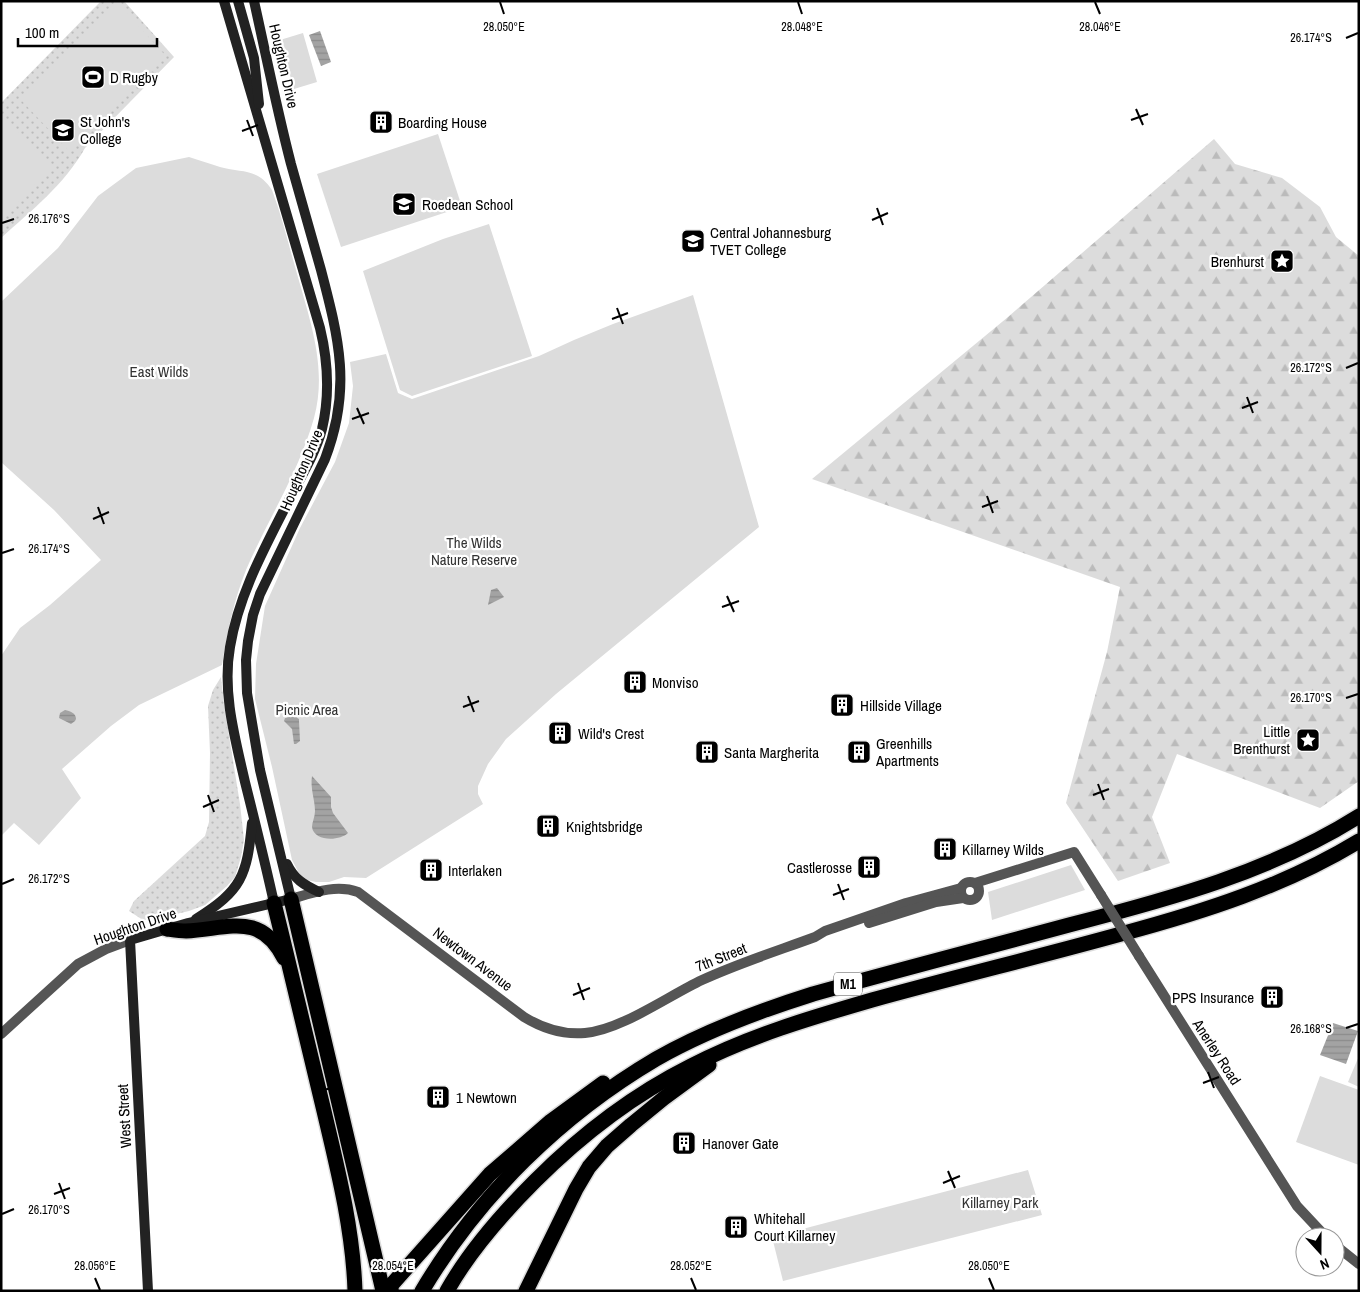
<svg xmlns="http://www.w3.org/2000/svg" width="1360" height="1292" viewBox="0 0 1360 1292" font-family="'Archivo Narrow',sans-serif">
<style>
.grass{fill:url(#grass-dots)}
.forest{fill:url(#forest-firs)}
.park{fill:#dcdcdc}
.water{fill:url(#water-rules)}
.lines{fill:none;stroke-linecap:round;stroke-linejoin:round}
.motorway-casing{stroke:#dbdbdb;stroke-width:18}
.tertiary{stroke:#555;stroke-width:10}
.secondary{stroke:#222;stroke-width:10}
.motorway{stroke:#000;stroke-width:15}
.tertiary-bridge{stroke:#555;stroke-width:10}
.ticks{fill:none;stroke:#000;stroke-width:2}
.labels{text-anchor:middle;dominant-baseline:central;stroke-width:4.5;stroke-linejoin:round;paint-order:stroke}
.shield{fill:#fff;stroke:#4c4c4c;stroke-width:1}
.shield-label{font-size:14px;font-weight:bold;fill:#000}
.street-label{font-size:15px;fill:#000;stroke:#fff}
.poi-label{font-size:15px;fill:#000;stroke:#fff;text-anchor:start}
.park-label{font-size:15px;fill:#333;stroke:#fff}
.ticks-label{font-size:12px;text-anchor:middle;fill:#000;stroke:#fff;stroke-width:4.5;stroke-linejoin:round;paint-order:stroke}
</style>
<defs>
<pattern id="grass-dots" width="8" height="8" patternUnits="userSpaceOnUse" patternTransform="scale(1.25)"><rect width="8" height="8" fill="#dcdcdc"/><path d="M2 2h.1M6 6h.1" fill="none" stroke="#bbb" stroke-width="1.8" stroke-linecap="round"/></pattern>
<pattern id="forest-firs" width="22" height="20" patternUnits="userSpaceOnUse" patternTransform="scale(1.25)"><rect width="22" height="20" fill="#dcdcdc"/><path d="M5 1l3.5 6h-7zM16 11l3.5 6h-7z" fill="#bbb"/></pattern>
<pattern id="water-rules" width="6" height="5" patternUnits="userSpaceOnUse" patternTransform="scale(1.25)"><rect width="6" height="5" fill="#a3a3a3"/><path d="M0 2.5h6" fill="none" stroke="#8b8b8b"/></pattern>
</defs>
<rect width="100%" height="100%" fill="#fff"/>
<g class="grass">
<path d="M101,1H124L174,57L85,148C65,184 31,211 1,238V103Z"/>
<polygon points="221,677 224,705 240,804 244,840 241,857 235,877 227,886 205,905 189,911 155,919 143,920 129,911 134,901 205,836 209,822 210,753 208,706 213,690"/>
</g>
<polygon class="forest" points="1214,139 1235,164 1282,178 1320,207 1336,237 1359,256 1359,781 1320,808 1177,754 1152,817 1170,863 1118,881 1066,803 1107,652 1120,587 812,479 1008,317"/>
<g class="park">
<polygon points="118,3 164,54 68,150 21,100"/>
<polygon points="303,33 317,82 294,89 280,40"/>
<polygon points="1,114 51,167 1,220"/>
<polygon points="438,134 462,207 341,247 317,174"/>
<path d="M189,157C199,160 210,164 220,167C242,173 258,168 272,190C282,216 288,243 296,270C309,318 328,367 314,418C299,472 268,519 246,570C234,600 227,633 222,665L139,705L111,726L62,769L81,798L39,845L14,823L1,836V656L20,628L50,605L101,560L54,510L1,462V302L58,248L98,196L136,168Z"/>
<polygon points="489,224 532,356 412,396 400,390 363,271 443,239"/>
<polygon points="693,295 759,527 556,694 506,739 488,764 478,786 478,794 483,804 366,878 344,877 329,882 316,882 302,879 292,860 272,767 255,699 256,664 265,606 300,528 335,462 349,423 353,386 350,362 386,354 398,393 412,399 539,356 574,340 613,324"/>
<polygon points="1071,865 1085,890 992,920 988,892"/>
<polygon points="1359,1056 1359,1087 1348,1082"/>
<polygon points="1320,1076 1359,1090 1359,1165 1296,1142"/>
<polygon points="1028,1170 1042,1215 783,1281 772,1237"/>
</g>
<g class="water">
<polygon points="320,31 331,62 321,66 309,35"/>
<polygon points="497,588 504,597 488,605 491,590"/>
<path d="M65,710C70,711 76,713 76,719L75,721L71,724L59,718L60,713Z"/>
<polygon points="294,716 299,719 299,721 300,741 296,744 294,744 292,729 284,721 285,718"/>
<path d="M312,776L331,797V807L333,813L348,833C340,841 314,842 312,827C312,822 315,817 315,811C315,800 310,788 312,776Z"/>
<polygon points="1333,1023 1358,1031 1346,1064 1320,1055"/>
</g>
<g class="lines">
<g class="motorway-casing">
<g id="motorway">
<polyline points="291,899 383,1291"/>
<path d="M274,903C291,972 307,1041 324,1111C338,1170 353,1230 355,1291"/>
<path d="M167,929C174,930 180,931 186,931C228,929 260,911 284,958"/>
<polyline points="386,1291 490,1174 551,1121 603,1083"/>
<path d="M422,1291C479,1195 561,1115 656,1059C705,1031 759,1011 813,994C898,970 984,948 1069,925C1170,899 1270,872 1359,816"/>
<path d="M447,1291C470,1250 502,1214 535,1181C581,1135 633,1095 691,1066C749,1036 810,1018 872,1000C955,977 1038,957 1121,934C1203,912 1285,886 1359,841"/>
<polyline points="526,1291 576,1189 589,1167 607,1146 631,1125 664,1098 709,1065"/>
</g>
</g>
<g class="tertiary">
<circle cx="970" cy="891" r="9"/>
<polyline points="975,883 1074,852 1101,895"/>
<path d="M291,899C312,893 336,884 358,892L524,1017C542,1028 563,1035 585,1033C621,1030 668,996 702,980C739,963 777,951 815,937L825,931L906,903L961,888"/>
<polyline points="869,923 936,902 963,898"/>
<polyline points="1139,956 1297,1206 1326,1237"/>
<polyline points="1,1034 78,964 106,949 130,940"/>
<polyline points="1335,1245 1359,1264"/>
</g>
<g class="secondary">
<path d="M224,1L320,328C328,361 330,395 322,429C316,452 303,473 292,494C267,544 239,592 230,647C222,692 235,738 245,782C255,822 265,862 274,903"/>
<polyline points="238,1 254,58 259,104"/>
<path d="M287,864C294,879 304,885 319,892"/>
<path d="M196,919C242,890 247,876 252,823"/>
<path d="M148,1291L130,940L188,923L291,899L260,770L247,693L246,660L248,641L253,615L260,594L325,459C352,389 339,339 321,270C311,235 301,199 291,164C277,110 266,55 254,1"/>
</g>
<use href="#motorway" class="motorway"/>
<polyline class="tertiary-bridge" points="1101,895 1139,956"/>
</g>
<path class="ticks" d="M500,2L504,14M798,2L802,14M1095,2L1100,14M1346,38L1358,33M1136,109L1143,125M247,120L253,136M1131,120L1148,114M242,131L258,125M877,208L883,225M872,220L888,213M2,223L14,219M617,308L623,324M612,319L628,313M1346,368L1358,363M1247,397L1253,413M357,408L364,424M1242,408L1258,402M352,419L369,413M987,496L993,513M98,507L104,524M982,507L998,501M93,519L109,512M2,553L14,549M727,596L734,612M722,607L739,601M468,696L474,712M1346,698L1358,694M463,707L479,701M1098,784L1104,800M208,795L214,812M1093,795L1109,789M203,807L219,800M2,884L14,879M838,884L844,900M833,895L849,889M578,983L584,1000M573,995L590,988M1346,1028L1358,1024M1208,1072L1214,1088M319,1083L325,1099M1203,1083L1219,1077M314,1094L330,1088M948,1171L955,1188M59,1183L65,1199M943,1183L960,1176M54,1194L70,1188M2,1214L14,1209M95,1278L100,1290M393,1278L398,1290M691,1278L696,1290M989,1278L994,1290"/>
<defs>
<g id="stadium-square" transform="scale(1.25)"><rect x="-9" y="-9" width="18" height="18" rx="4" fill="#000" stroke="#fff"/><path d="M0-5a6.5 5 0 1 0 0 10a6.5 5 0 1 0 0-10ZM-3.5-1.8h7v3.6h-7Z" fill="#fff"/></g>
<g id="building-square" transform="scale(1.25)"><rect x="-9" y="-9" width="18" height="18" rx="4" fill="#000" stroke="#fff"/><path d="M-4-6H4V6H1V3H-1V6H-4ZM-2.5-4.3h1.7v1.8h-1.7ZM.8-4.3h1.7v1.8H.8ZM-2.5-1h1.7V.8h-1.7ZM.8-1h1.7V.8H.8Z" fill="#fff"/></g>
<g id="school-square" transform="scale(1.25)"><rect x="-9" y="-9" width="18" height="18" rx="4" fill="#000" stroke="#fff"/><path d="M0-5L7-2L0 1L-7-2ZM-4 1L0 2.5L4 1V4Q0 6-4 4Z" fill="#fff"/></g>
<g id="university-square" transform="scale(1.25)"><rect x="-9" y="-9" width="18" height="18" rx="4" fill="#000" stroke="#fff"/><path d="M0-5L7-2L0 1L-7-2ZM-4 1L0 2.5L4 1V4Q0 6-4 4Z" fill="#fff"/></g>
<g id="sight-square" transform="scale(1.25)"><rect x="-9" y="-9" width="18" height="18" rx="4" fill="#000" stroke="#fff"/><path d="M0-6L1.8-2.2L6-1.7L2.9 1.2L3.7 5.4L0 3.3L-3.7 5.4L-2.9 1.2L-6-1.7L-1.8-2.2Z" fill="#fff"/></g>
</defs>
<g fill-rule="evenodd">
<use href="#stadium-square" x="93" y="77"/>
<use href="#building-square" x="381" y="122"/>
<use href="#school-square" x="63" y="130"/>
<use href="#school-square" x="404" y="204"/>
<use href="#university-square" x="693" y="241"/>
<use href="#sight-square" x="1282" y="261"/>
<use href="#building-square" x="635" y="682"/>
<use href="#building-square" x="842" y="705"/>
<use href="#building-square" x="560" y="733"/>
<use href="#sight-square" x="1308" y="740"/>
<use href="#building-square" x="707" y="752"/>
<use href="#building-square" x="859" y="752"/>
<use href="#building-square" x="548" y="826"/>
<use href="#building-square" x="945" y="849"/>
<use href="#building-square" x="869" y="867"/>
<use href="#building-square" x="431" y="870"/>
<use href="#building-square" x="1272" y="997"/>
<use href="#building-square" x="438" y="1097"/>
<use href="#building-square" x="684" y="1143"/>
<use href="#building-square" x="736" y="1227"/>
</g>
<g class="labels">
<rect class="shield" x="834" y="972.5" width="28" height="23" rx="4"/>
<g class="shield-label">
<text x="848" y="984">M1</text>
</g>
<g class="street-label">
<text transform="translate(284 66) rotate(77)">Houghton Drive</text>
<text transform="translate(301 470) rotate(-67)">Houghton Drive</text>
<text transform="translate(135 926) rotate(-19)">Houghton Drive</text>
<text transform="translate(721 957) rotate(-22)">7th Street</text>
<text transform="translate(473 959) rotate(37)">Newtown Avenue</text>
<text transform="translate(1217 1052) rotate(57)">Anerley Road</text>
<text transform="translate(124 1116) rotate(-93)">West Street</text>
</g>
<g class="poi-label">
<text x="110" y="77">D Rugby</text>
<text x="80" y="121">St John's<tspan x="80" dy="17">College</tspan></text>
<text x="398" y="122">Boarding House</text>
<text x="422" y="204">Roedean School</text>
<text x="710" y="232">Central Johannesburg<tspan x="710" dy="17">TVET College</tspan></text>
<text x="1264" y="261" text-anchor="end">Brenhurst</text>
<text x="652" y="682">Monviso</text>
<text x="860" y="705">Hillside Village</text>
<text x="1290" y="731" text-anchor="end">Little<tspan x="1290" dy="17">Brenthurst</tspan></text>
<text x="578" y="733">Wild's Crest</text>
<text x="876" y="743">Greenhills<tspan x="876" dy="17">Apartments</tspan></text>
<text x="724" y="752">Santa Margherita</text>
<text x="566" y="826">Knightsbridge</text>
<text x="962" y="849">Killarney Wilds</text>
<text x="852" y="867" text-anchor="end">Castlerosse</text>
<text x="448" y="870">Interlaken</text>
<text x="1254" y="997" text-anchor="end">PPS Insurance</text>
<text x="456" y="1097">1 Newtown</text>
<text x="702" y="1143">Hanover Gate</text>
<text x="754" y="1218">Whitehall<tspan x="754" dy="17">Court Killarney</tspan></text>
</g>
<g class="park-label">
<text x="159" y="371">East Wilds</text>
<text x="474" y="542">The Wilds<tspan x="474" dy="17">Nature Reserve</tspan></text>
<text x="307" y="709">Picnic Area</text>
<text x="1000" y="1202">Killarney Park</text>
</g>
</g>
<g class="ticks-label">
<text x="504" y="31">28.050°E</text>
<text x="802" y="31">28.048°E</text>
<text x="1100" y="31">28.046°E</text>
<text x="1311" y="42">26.174°S</text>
<text x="49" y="223">26.176°S</text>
<text x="1311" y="372">26.172°S</text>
<text x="49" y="553">26.174°S</text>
<text x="1311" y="702">26.170°S</text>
<text x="49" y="883">26.172°S</text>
<text x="1311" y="1033">26.168°S</text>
<text x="49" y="1214">26.170°S</text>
<text x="95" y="1270">28.056°E</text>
<text x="393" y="1270">28.054°E</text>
<text x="691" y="1270">28.052°E</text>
<text x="989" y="1270">28.050°E</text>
</g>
<rect width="1360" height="1292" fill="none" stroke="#000000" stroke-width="5"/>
<g transform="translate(1320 1252) rotate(159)"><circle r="24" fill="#ffffff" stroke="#999999"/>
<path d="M0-4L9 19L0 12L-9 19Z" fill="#000000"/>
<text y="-8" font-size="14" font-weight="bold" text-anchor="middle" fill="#000000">N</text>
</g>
<path d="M18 38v8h139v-8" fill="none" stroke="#000000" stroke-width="2.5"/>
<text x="25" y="38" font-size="15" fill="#000000" stroke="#ffffff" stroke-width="4" paint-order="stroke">100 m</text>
</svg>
